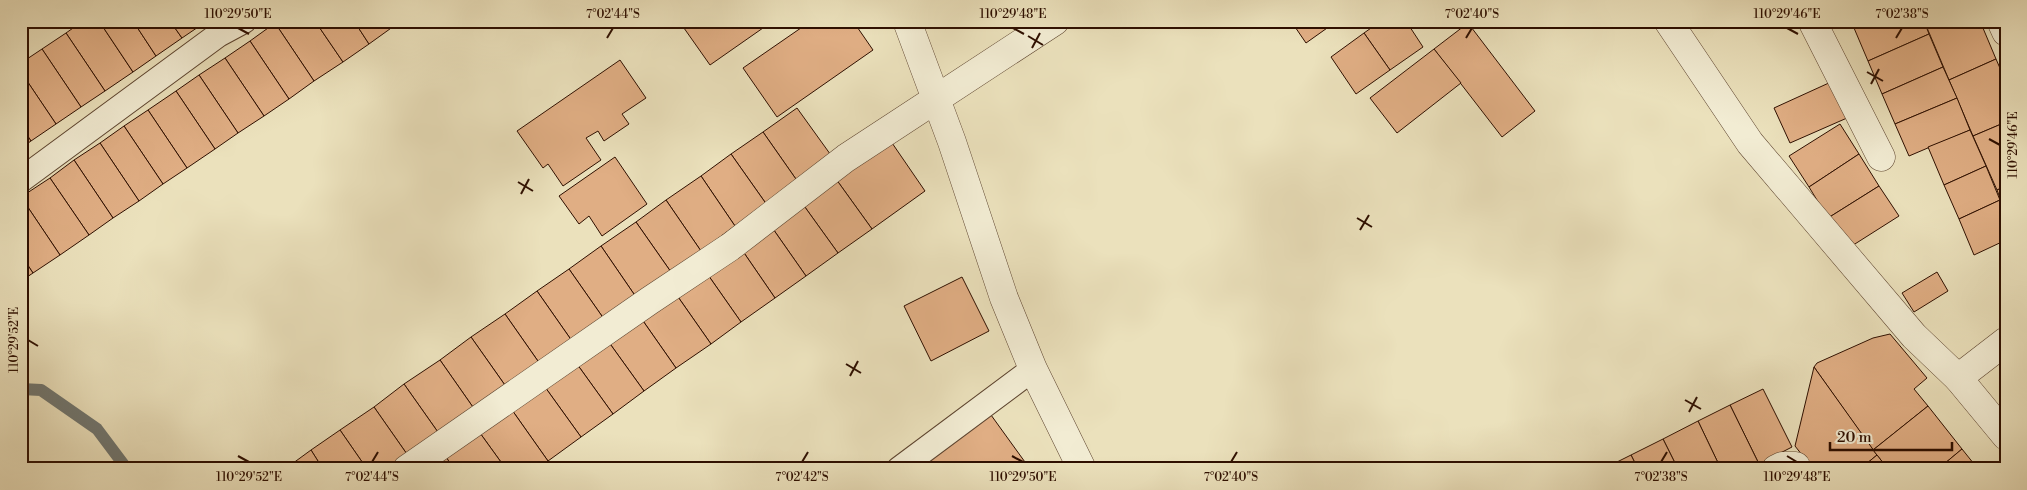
<svg xmlns="http://www.w3.org/2000/svg" width="2027" height="490" viewBox="0 0 2027 490" font-family="'Libre Bodoni',serif">
<style>
.lines{fill:none;stroke-linecap:round;stroke-linejoin:round}
.stream{stroke:#707670;stroke-width:12}
.building{fill:#e0ae84;stroke:#2e0f00}
.service-casing{stroke:#5d442f;stroke-width:26}
.minor-casing{stroke:#5d442f;stroke-width:29}
.tertiary-casing{stroke:#5d442f;stroke-width:29}
.service{stroke:#f2ecd3;stroke-width:24}
.minor{stroke:#f2ecd3;stroke-width:28}
.tertiary{stroke:#f2ecd3;stroke-width:28}
.ticks{fill:none;stroke:#2e0f00;stroke-width:2}
.neatline{fill:none;stroke:#2e0f00;stroke-width:2}
.ticks-label{font-size:12px;text-anchor:middle;fill:#2e0f00}
</style>
<rect width="100%" height="100%" fill="#ebe1bc"/>
<filter id="stains"><feTurbulence type="fractalNoise" baseFrequency=".004" numOctaves="4"/><feColorMatrix values="0 0 0 0 .2 0 0 0 0 .09 0 0 0 0 .02 0 0 0 .5 -.17"/></filter>
<radialGradient id="worn" r=".72"><stop offset=".6" stop-color="#630" stop-opacity="0"/><stop offset="1" stop-color="#630" stop-opacity=".3"/></radialGradient>
<g class="lines">
<polyline class="stream" points="21,389 41,390 97,429 127,469"/>
</g>
<g class="building">
<polygon points="83,21 99,21 133,72 105,91 66,33"/>
<polygon points="99,21 133,21 156,56 133,72"/>
<polygon points="133,21 170,21 182,38 156,56"/>
<polygon points="170,21 207,21 182,38"/>
<polygon points="278,21 315,21 343,62 314,81 275,23"/>
<polygon points="315,21 354,21 369,44 343,62"/>
<polygon points="354,21 391,21 394,26 369,44"/>
<polygon points="679,21 773,21 710,65"/>
<polygon points="811,21 853,21 873,50 777,117 743,68"/>
<polygon points="1291,21 1337,21 1306,43"/>
<polygon points="1381,21 1406,21 1423,47 1390,70 1364,33"/>
<polygon points="1851,21 1871,21 1854,28"/>
<polygon points="1871,21 1924,21 1929,34 1868,61 1854,28"/>
<polygon points="1928,21 1980,21 1996,59 1949,80 1925,23"/>
<polygon points="275,23 314,81 289,99 250,41"/>
<polygon points="1468,23 1535,111 1502,137 1434,49"/>
<polygon points="66,33 105,91 81,107 42,49"/>
<polygon points="1364,33 1390,70 1356,94 1331,57"/>
<polygon points="1929,34 1943,67 1882,94 1868,61"/>
<polygon points="250,41 289,99 264,116 225,58"/>
<polygon points="42,49 81,107 56,124 21,72 21,63"/>
<polygon points="1434,49 1461,83 1397,133 1370,98"/>
<polygon points="225,58 264,116 238,133 199,75"/>
<polygon points="1996,59 2006,82 2006,122 1973,136 1949,80"/>
<polygon points="620,60 646,98 622,114 629,124 604,141 598,131 586,138 601,160 563,186 548,164 543,168 517,131"/>
<polygon points="1943,67 1957,98 1895,124 1882,94"/>
<polygon points="21,72 56,124 31,141 21,126"/>
<polygon points="199,75 238,133 215,149 176,91"/>
<polygon points="1831,82 1847,118 1790,143 1774,108"/>
<polygon points="176,91 215,149 187,168 148,110"/>
<polygon points="1957,98 1970,130 1909,156 1895,124"/>
<polygon points="797,108 833,158 798,182 763,132"/>
<polygon points="148,110 187,168 163,184 124,126"/>
<polygon points="2006,122 2006,186 1997,190 1973,136"/>
<polygon points="1840,124 1859,154 1809,187 1789,156"/>
<polygon points="21,126 31,141 21,148"/>
<polygon points="124,126 163,184 139,201 100,143"/>
<polygon points="1970,130 1986,166 1944,185 1928,147"/>
<polygon points="763,132 798,182 767,205 731,154"/>
<polygon points="890,140 925,191 872,229 836,179"/>
<polygon points="100,143 139,201 113,218 74,160"/>
<polygon points="731,154 767,205 735,226 701,176"/>
<polygon points="1859,154 1879,186 1828,218 1809,187"/>
<polygon points="615,157 647,204 602,236 589,216 579,224 559,196"/>
<polygon points="74,160 113,218 89,235 50,178"/>
<polygon points="1986,166 2000,200 1959,219 1944,185"/>
<polygon points="701,176 735,226 701,251 666,200"/>
<polygon points="50,178 89,235 60,255 21,197"/>
<polygon points="836,179 872,229 838,253 802,203"/>
<polygon points="1879,186 1899,216 1847,249 1828,218"/>
<polygon points="2006,186 2006,214 1997,190"/>
<polygon points="21,197 60,255 33,273 21,255"/>
<polygon points="666,200 701,251 671,272 636,222"/>
<polygon points="2000,200 2006,214 2006,240 1974,255 1959,219"/>
<polygon points="802,203 838,253 806,276 771,226"/>
<polygon points="636,222 671,272 636,297 601,246"/>
<polygon points="771,226 806,276 775,298 740,247"/>
<polygon points="601,246 636,297 604,319 569,269"/>
<polygon points="740,247 775,298 741,322 706,272"/>
<polygon points="21,255 33,273 21,281"/>
<polygon points="569,269 604,319 572,341 537,291"/>
<polygon points="706,272 741,322 711,344 676,294"/>
<polygon points="1937,272 1948,291 1914,312 1902,293"/>
<polygon points="962,277 989,331 931,361 904,306"/>
<polygon points="537,291 572,341 540,364 505,314"/>
<polygon points="676,294 711,344 676,368 641,318"/>
<polygon points="505,314 540,364 507,388 471,337"/>
<polygon points="641,318 676,368 644,391 608,341"/>
<polygon points="1890,334 1927,378 1914,389 1928,406 1873,450 1814,367 1817,363 1873,338"/>
<polygon points="471,337 507,388 475,410 440,360"/>
<polygon points="608,341 644,391 613,414 577,364"/>
<polygon points="440,360 475,410 440,435 404,384"/>
<polygon points="577,364 613,414 581,437 545,387"/>
<polygon points="1814,367 1877,455 1860,469 1813,469 1795,446"/>
<polygon points="404,384 440,435 409,457 374,407"/>
<polygon points="545,387 581,437 548,461 512,410"/>
<polygon points="1763,389 1792,447 1759,464 1730,405"/>
<polygon points="1730,405 1759,464 1749,469 1721,469 1698,421"/>
<polygon points="1928,406 1962,449 1938,469 1888,469 1873,450"/>
<polygon points="374,407 409,457 392,469 367,469 340,430"/>
<polygon points="512,410 548,461 536,469 506,469 480,433"/>
<polygon points="991,415 1030,469 918,469"/>
<polygon points="1698,421 1721,469 1678,469 1663,439"/>
<polygon points="340,430 367,469 323,469 311,450"/>
<polygon points="480,433 506,469 454,469 446,457"/>
<polygon points="1663,439 1678,469 1638,469 1631,455"/>
<polygon points="1962,449 1978,469 1938,469"/>
<polygon points="311,450 323,469 285,469"/>
<polygon points="1631,455 1638,469 1603,469"/>
<polygon points="1877,455 1888,469 1860,469"/>
<polygon points="446,457 454,469 430,469"/>
</g>
<g class="lines">
<g class="service-casing">
<g id="service">
<polyline points="21,180 218,35 244,21"/>
<polyline points="899,469 1033,369"/>
</g>
</g>
<g class="minor-casing">
<g id="minor">
<polyline points="1668,21 1750,143 1914,336 1958,378"/>
<polyline points="1812,21 1881,157"/>
<polyline points="2001,21 2006,32"/>
<polyline points="2006,341 1958,378 2006,436"/>
<polyline points="407,469 649,301 730,247 846,158 1055,21"/>
<polyline points="1776,469 1782,466 1796,466 1797,469"/>
</g>
</g>
<g class="tertiary-casing">
<polyline id="tertiary" points="907,21 952,142 1004,298 1033,369 1082,469"/>
</g>
<use href="#service" class="service"/>
<use href="#minor" class="minor"/>
<use href="#tertiary" class="tertiary"/>
</g>
<path class="ticks" d="M238,28L249,34M1013,28L1024,34M1787,28L1798,34M1028,36L1043,45M607,38L613,28M1466,38L1472,28M1896,38L1902,28M1032,48L1040,33M1867,72L1883,81M1871,84L1879,69M1989,139L2000,145M518,182L533,191M521,194L529,179M1357,218L1372,227M1360,230L1369,215M28,340L38,346M846,364L861,373M850,376L858,361M1685,400L1701,409M1689,412L1697,397M238,456L249,462M1012,456L1023,462M1787,456L1797,462M372,462L378,452M802,462L808,452M1231,462L1237,452M1661,462L1667,452"/>
<rect width="2027" height="490" fill="none" stroke="#ebe1bc" stroke-width="55"/>
<path d="M1830 442v8h122v-8" fill="none" stroke="#2e0f00" stroke-width="2.5"/>
<text x="1837" y="442" font-size="15" fill="#2e0f00" stroke="#f2ecd3" stroke-width="4" paint-order="stroke">20 m</text>
<rect x="28" y="28" width="1972" height="434" class="neatline"/>
<g class="ticks-label">
<text x="238" y="18">110°29'50"E</text>
<text x="613" y="18">7°02'44"S</text>
<text x="1013" y="18">110°29'48"E</text>
<text x="1472" y="18">7°02'40"S</text>
<text x="1787" y="18">110°29'46"E</text>
<text x="1902" y="18">7°02'38"S</text>
<text transform="translate(2013 145) rotate(-90)" y="4">110°29'46"E</text>
<text transform="translate(14 340) rotate(-90)" y="4">110°29'52"E</text>
<text x="249" y="481">110°29'52"E</text>
<text x="372" y="481">7°02'44"S</text>
<text x="802" y="481">7°02'42"S</text>
<text x="1023" y="481">110°29'50"E</text>
<text x="1231" y="481">7°02'40"S</text>
<text x="1661" y="481">7°02'38"S</text>
<text x="1797" y="481">110°29'48"E</text>
</g>
<rect width="100%" height="100%" filter="url(#stains)"/>
<rect width="100%" height="100%" fill="url(#worn)"/>
</svg>
